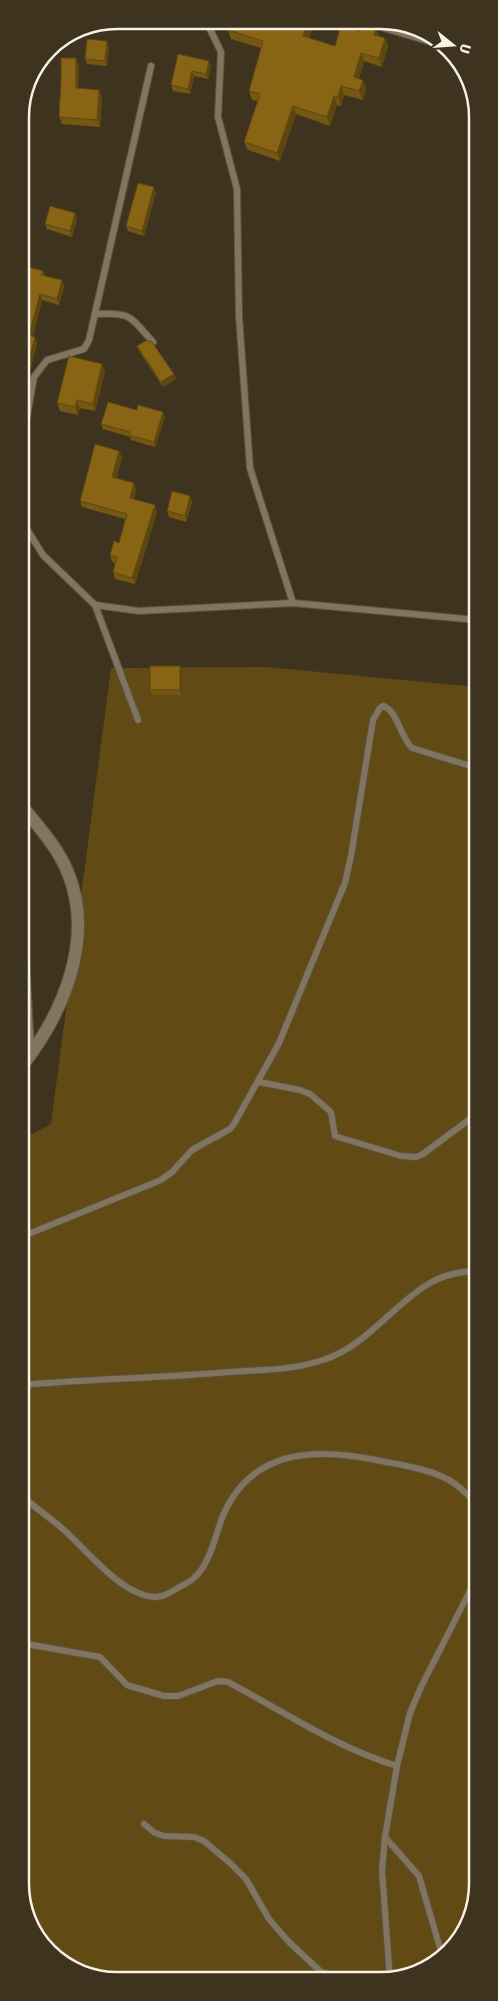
<svg xmlns="http://www.w3.org/2000/svg" width="498" height="2001" viewBox="0 0 498 2001" font-family="'Fira Sans',sans-serif">
<style>
.green{fill:#624a15}
.lines{fill:none;stroke-linecap:round;stroke-linejoin:round}
.service-casing{stroke:#5b5341;stroke-width:8}
.minor-casing{stroke:#5b5341;stroke-width:14}
.service{stroke:#81755f;stroke-width:6}
.minor{stroke:#81755f;stroke-width:12}
.wall{fill:#745712}
.shaded-wall{fill:#5e470f}
.building{fill:#876515;stroke:#5e470f}
.rim{fill:none;stroke:#f8f1e5;stroke-width:2.5}
</style>
<rect width="100%" height="100%" fill="#3e331f"/>
<polygon class="green" points="266,667 477,687 478,1890 454,1948 394,1980 98,1979 48,1952 21,1897 21,1140 51,1124 111,668"/>
<g class="lines">
<g class="service-casing">
<g id="service">
<polyline points="206,21 221,52 218,117 237,189 239,316 250,468 293,603"/>
<polyline points="364,22 444,46"/>
<path d="M95,314C132,312 129,316 153,342"/>
<polyline points="20,456 34,377 47,360 84,349 89,340 151,66"/>
<polyline points="20,518 43,555 95,605 139,611 293,603 477,620"/>
<polyline points="95,605 138,720"/>
<polyline points="20,879 23,900 31,1050"/>
<polyline points="259,1082 300,1090 310,1094 331,1112 335,1136 401,1156 416,1157 423,1154 478,1113"/>
<path d="M21,1237L161,1180L172,1172L192,1150L230,1129L234,1124L279,1043L345,883L351,856L373,720L380,708L383,706C397,710 401,738 412,748L477,768"/>
<path d="M21,1385C90,1379 160,1378 229,1372C260,1370 294,1370 323,1360C367,1346 392,1305 430,1283C445,1274 462,1272 478,1270"/>
<path d="M21,1495C35,1508 51,1518 65,1531C89,1552 121,1595 155,1597C163,1597 170,1593 176,1589C183,1585 190,1582 195,1577C210,1563 215,1537 222,1518C250,1450 312,1447 376,1460C400,1465 427,1468 449,1480C460,1486 469,1496 478,1505"/>
<path d="M21,1643L100,1657L127,1685L164,1696H178L218,1681L228,1682C283,1711 337,1748 397,1766"/>
<polyline points="144,1824 155,1833 164,1836 194,1837 204,1841 230,1863 246,1879 269,1919 289,1942 321,1972 339,1977 390,1979"/>
<polyline points="385,1837 419,1876 442,1955"/>
<polyline points="390,1980 382,1870 385,1837 397,1766 410,1713 421,1687 478,1575"/>
</g>
</g>
<g class="minor-casing">
<path id="minor" d="M20,804C37,825 58,847 68,873C95,939 63,1014 21,1067"/>
</g>
<use href="#service" class="service"/>
<use href="#minor" class="minor"/>
</g>
<g class="wall">
<polygon points="231,21 314,21 309,38 335,46 379,36 385,38 388,46 382,67 364,61 359,78 366,88 363,100 344,95 341,106 337,105 330,126 296,114 280,161 248,150 244,142 258,101 252,100 249,91 261,48 231,39 228,30"/>
<polygon points="109,47 107,66 87,64 85,59"/>
<polygon points="178,54 209,61 211,66 208,79 194,76 190,94 173,91 171,85"/>
<polygon points="79,65 78,88 99,90 102,97 100,127 62,124 59,117"/>
<polygon points="156,192 144,236 128,231 126,226"/>
<polygon points="75,213 77,219 72,237 47,229 45,224"/>
<polygon points="20,269 24,270 43,271 45,276 62,280 64,286 59,305 42,300 33,336 37,343 31,367 20,364"/>
<polygon points="137,346 174,374 176,379 163,387 139,351"/>
<polygon points="102,364 105,372 95,411 80,408 78,415 60,411 57,403"/>
<polygon points="137,410 165,417 155,447 131,440 130,437 103,429 101,424"/>
<polygon points="119,451 122,458 116,478 136,490 134,499 157,512 135,584 115,579 113,572 115,563 112,562 110,555 119,543 125,519 82,507 80,501"/>
<polygon points="190,496 192,502 186,522 169,517 167,511"/>
<polygon points="180,666 182,671 182,695 152,695 150,690"/>
</g>
<g class="shaded-wall">
<polygon points="308,21 313,21 306,45 303,36"/>
<polygon points="376,28 379,36 374,35"/>
<polygon points="385,38 388,46 382,67 379,58"/>
<polygon points="107,41 109,47 107,66 105,61"/>
<polygon points="361,53 364,61 357,85 354,77"/>
<polygon points="76,58 79,65 78,95 76,88"/>
<polygon points="209,61 211,66 208,79 206,74"/>
<polygon points="192,71 194,76 190,94 188,89"/>
<polygon points="363,80 366,88 363,100 359,91"/>
<polygon points="341,86 344,95 341,106 338,97"/>
<polygon points="99,90 102,97 100,127 97,120"/>
<polygon points="334,96 337,105 330,126 327,117"/>
<polygon points="293,106 296,114 280,161 277,153"/>
<polygon points="154,187 156,192 144,236 142,231"/>
<polygon points="75,213 77,219 72,237 70,231"/>
<polygon points="62,280 64,286 59,305 57,299"/>
<polygon points="40,294 42,300 32,341 29,335"/>
<polygon points="35,337 37,343 31,367 29,361"/>
<polygon points="102,364 105,372 95,411 93,404"/>
<polygon points="174,374 176,379 163,387 161,382"/>
<polygon points="77,400 80,408 78,415 75,407"/>
<polygon points="163,412 165,417 155,447 154,442"/>
<polygon points="119,451 122,458 115,484 112,477"/>
<polygon points="134,483 136,490 132,505 130,498"/>
<polygon points="190,496 192,502 186,522 185,516"/>
<polygon points="155,505 157,512 135,584 132,578"/>
<polygon points="180,666 182,671 182,695 180,690"/>
</g>
<g class="building">
<polygon points="231,21 308,21 303,36 335,46 341,25 360,31 363,24 376,28 374,35 385,38 379,58 361,53 354,77 363,80 359,91 341,86 338,97 334,96 327,117 293,106 277,153 244,142 260,94 249,91 263,41 228,30"/>
<polygon points="87,39 107,41 105,61 85,59"/>
<polygon points="178,54 209,61 206,74 192,71 188,89 171,85"/>
<polygon points="61,58 76,58 76,88 99,90 97,120 59,117 61,80"/>
<polygon points="138,183 154,187 142,231 126,226"/>
<polygon points="50,206 75,213 70,231 45,224"/>
<polygon points="25,266 43,271 41,275 62,280 57,299 40,294 29,335 35,337 29,361 20,358 20,269 24,270"/>
<polygon points="147,340 152,342 174,374 161,382 137,346"/>
<polygon points="69,356 102,364 93,404 77,400 75,407 57,403"/>
<polygon points="108,402 137,410 138,405 163,412 154,442 129,435 130,432 101,424"/>
<polygon points="95,444 119,451 112,477 134,483 130,498 155,505 132,578 113,572 117,557 110,555 114,541 119,543 127,514 80,501"/>
<polygon points="172,491 190,496 185,516 167,511"/>
<rect x="150" y="666" width="30" height="24"/>
</g>
<path d="M0 0H498V2001H0ZM117 29H381A88 88 0 0 1 469 117V1884A88 88 0 0 1 381 1972H117A88 88 0 0 1 29 1884V117A88 88 0 0 1 117 29Z" fill="#3e331f" fill-rule="evenodd"/>
<path class="rim" d="M117 29H381A88 88 0 0 1 469 117V1884A88 88 0 0 1 381 1972H117A88 88 0 0 1 29 1884V117A88 88 0 0 1 117 29Z"/>
<g transform="translate(453 45) rotate(107)" stroke="#3e331f" stroke-width="4" paint-order="stroke">
<path d="M0-4L9 19L0 12L-9 19Z" fill="#f8f1e5"/>
<text y="-8" font-size="14" font-weight="bold" text-anchor="middle" fill="#f8f1e5">U</text>
</g>
</svg>
